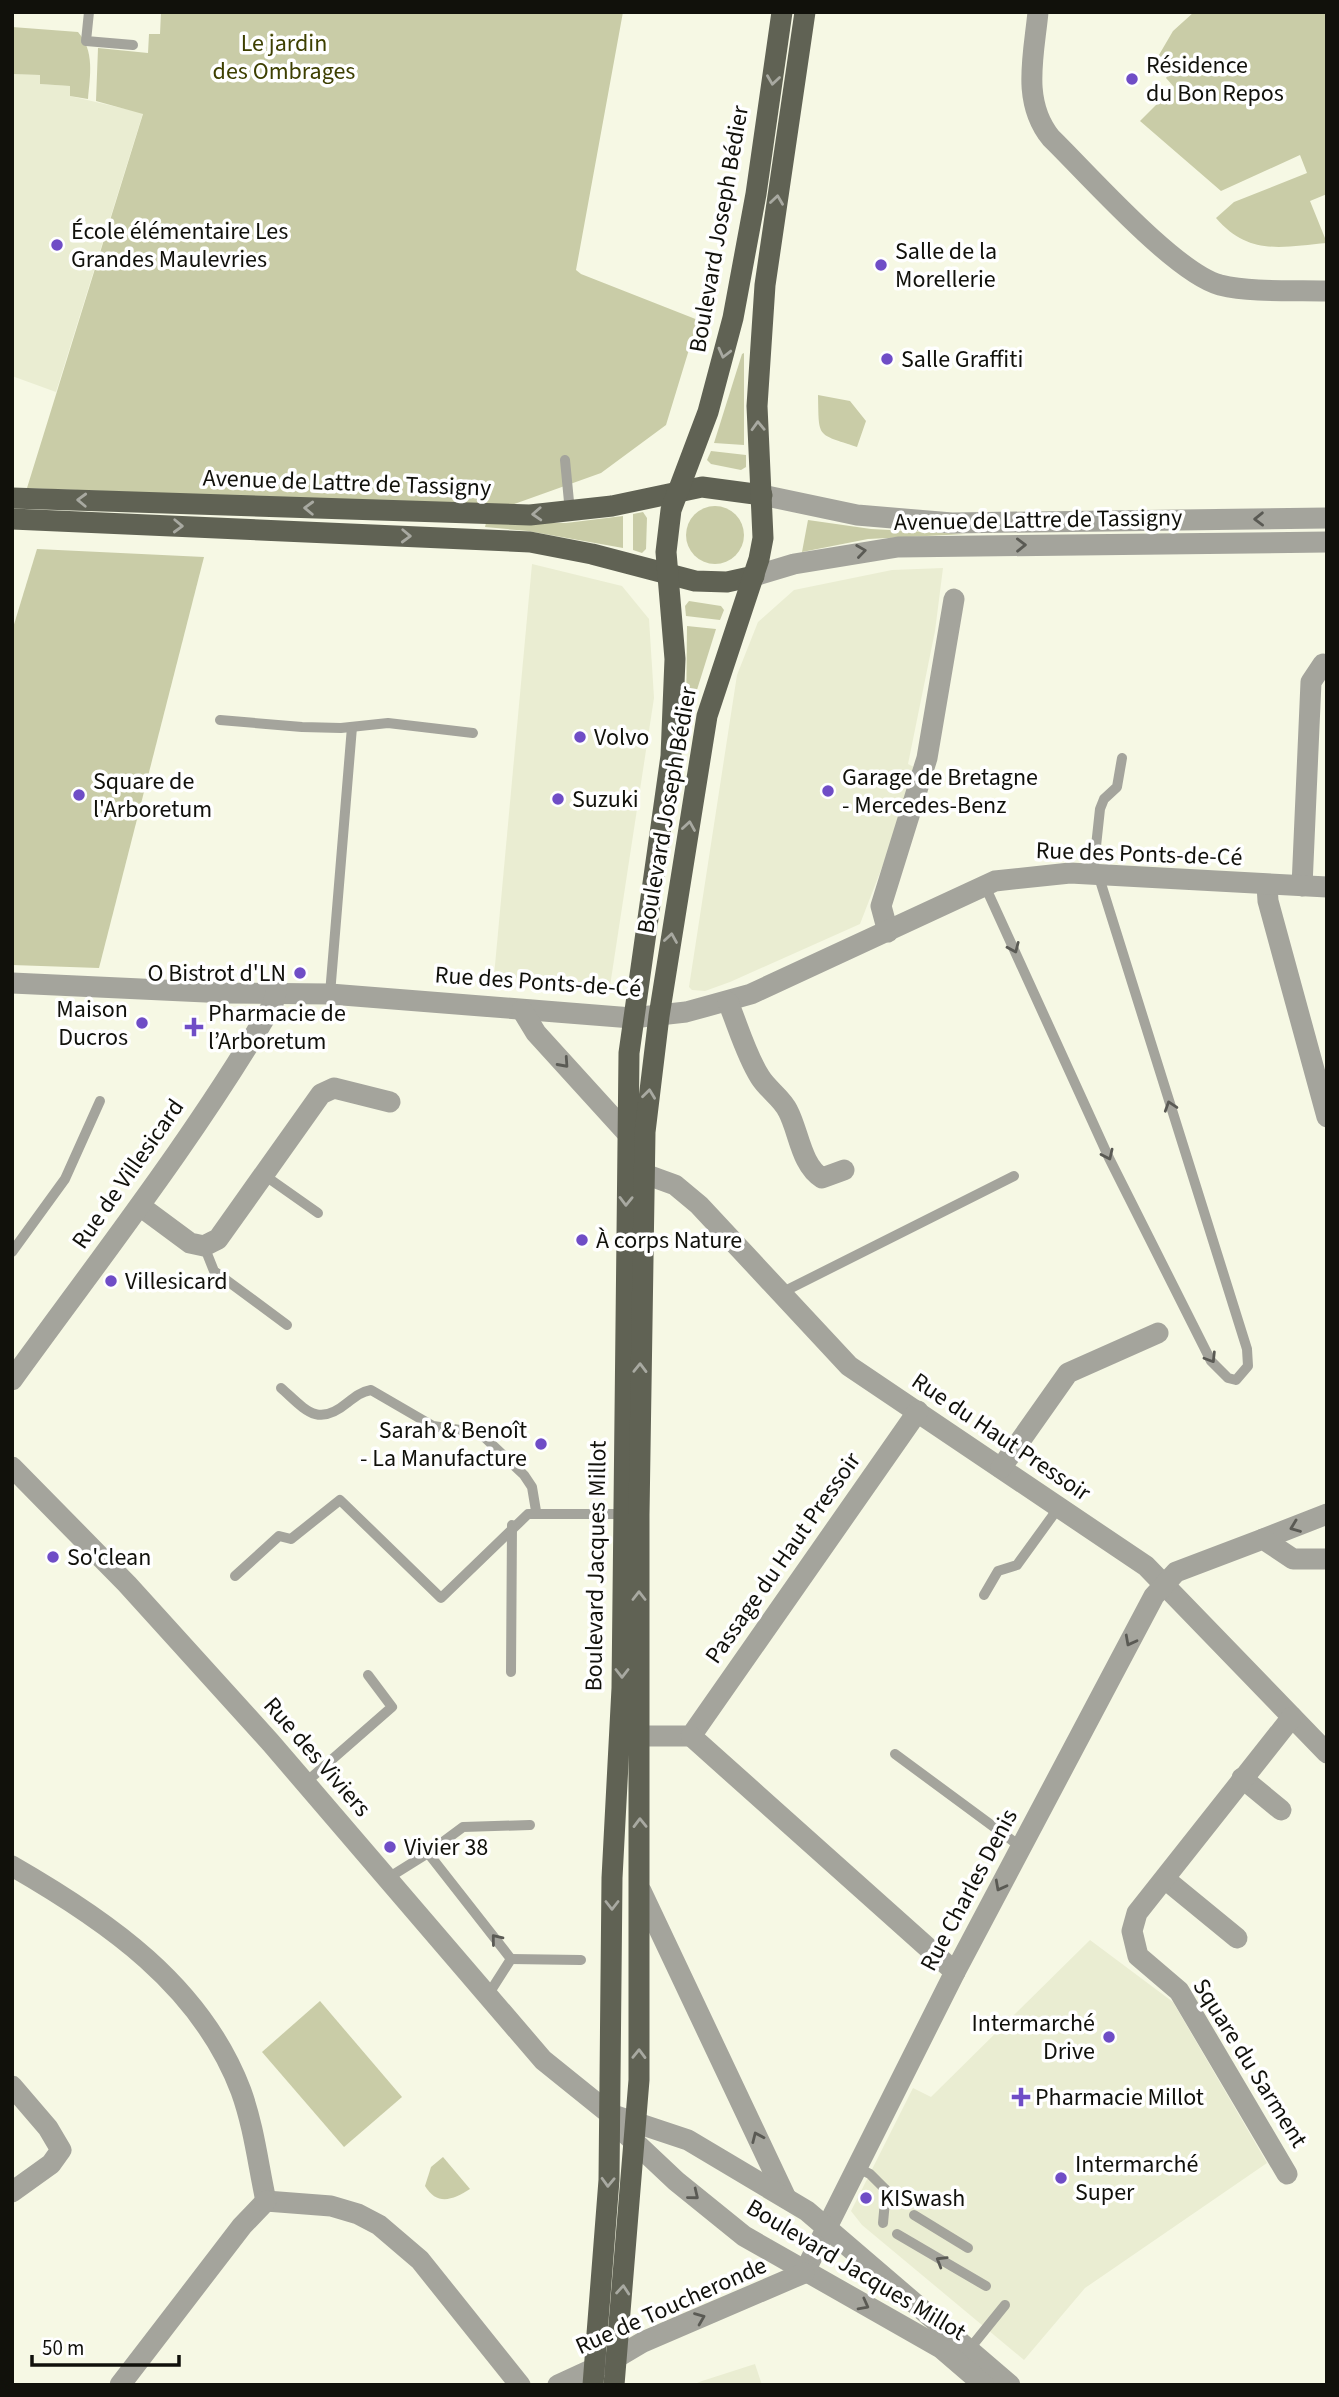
<svg xmlns="http://www.w3.org/2000/svg" width="1339" height="2397" viewBox="0 0 1339 2397" font-family="'Source Sans 3',sans-serif">
<style>
.built{fill:#eaedd2}
.green{fill:#c9cca7}
.lines{fill:none;stroke-linecap:round;stroke-linejoin:round}
.service{stroke:#a4a49c;stroke-width:10}
.minor{stroke:#a4a49c;stroke-width:21}
.tertiary{stroke:#a4a49c;stroke-width:21}
.primary{stroke:#606254;stroke-width:21}
.oneway{stroke:#a8a9a1}
.oneway2{stroke:#5a5a54}
.poi-dot{fill:#6f4dc6;stroke:#fff;stroke-width:2.5}
.labels{text-anchor:middle;dominant-baseline:central;stroke-width:7;stroke-linejoin:round;paint-order:stroke}
.park-label{font-size:24px;fill:#3d3f00;stroke:#fff}
.poi-label{font-size:24px;fill:#11110b;stroke:#fff;text-anchor:start}
.street-label{font-size:24px;fill:#11110b;stroke:#fff}
</style>
<rect width="100%" height="100%" fill="#f6f8e4"/>
<g class="built">
<polygon points="12,74 40,75 40,84 70,86 70,96 143,113 56,392 12,376"/>
<polygon points="532,564 622,586 649,619 654,698 610,986 494,976"/>
<polygon points="943,568 935,631 908,764 914,767 886,857 860,924 730,982 705,991 692,990 689,987 737,675 758,622 794,590 892,570"/>
<polygon points="1090,1940 1173,2002 1267,2163 1085,2288 1024,2360 862,2225 851,2211 913,2088 931,2097"/>
<polygon points="755,2364 762,2385 692,2385 702,2381"/>
</g>
<g class="green">
<polygon points="161,12 623,12 576,270 581,274 698,320 666,425 601,473 506,507 27,488 143,114 96,101 98,48 148,53 149,34 160,34"/>
<path d="M1194,12H1327V194L1310,201L1327,243C1281,247 1249,256 1216,218L1234,202L1307,173L1300,155L1221,191L1140,121L1174,87L1166,78L1169,73L1156,60L1173,31Z"/>
<path d="M12,27L78,32C95,51 90,76 88,99L70,96V86L40,84V75L12,74Z"/>
<polygon points="744,353 744,445 714,443 742,354"/>
<path d="M818,395L850,401L866,421L857,447C816,433 819,439 818,395Z"/>
<polygon points="711,451 746,455 746,467 741,470 711,464 707,460"/>
<circle cx="715" cy="535" r="29"/>
<polygon points="643,512 647,518 646,549 642,553 633,550 633,514"/>
<polygon points="623,516 623,548 528,531 485,527 486,523 566,523"/>
<polygon points="808,520 871,529 966,534 868,539 802,552"/>
<polygon points="37,549 204,557 99,968 12,965 12,631"/>
<polygon points="689,601 721,606 724,610 720,620 686,616 685,606"/>
<polygon points="687,626 716,629 686,725"/>
<polygon points="320,2001 402,2097 344,2147 262,2052"/>
<path d="M443,2157L470,2189C453,2200 437,2206 425,2186L431,2167Z"/>
</g>
<g class="lines">
<g class="service">
<polyline points="89,12 86,41 133,45"/>
<polyline points="565,460 570,512"/>
<polyline points="220,720 302,727 341,728 388,723 473,733"/>
<polyline points="1093,874 1100,809 1104,799 1117,787 1122,758"/>
<polyline points="985,886 1109,1158 1211,1361 1228,1378 1236,1380 1248,1366 1247,1349 1098,874"/>
<polyline points="330,994 352,727"/>
<polyline points="264,1175 318,1213"/>
<polyline points="204,1246 214,1271 287,1325"/>
<polyline points="12,1252 65,1179 100,1101"/>
<polyline points="779,1294 1014,1176"/>
<path d="M281,1388C305,1409 317,1428 347,1403C356,1396 361,1392 371,1390L433,1426L480,1433L524,1475L532,1487L536,1511"/>
<polyline points="235,1576 279,1536 291,1539 340,1500 441,1598 528,1514 623,1514"/>
<polyline points="984,1595 998,1571 1017,1565 1059,1507"/>
<polyline points="511,1672 512,1525"/>
<polyline points="895,1754 1021,1847"/>
<polyline points="305,1783 392,1707 368,1675"/>
<polyline points="428,1853 463,1827 530,1825"/>
<polyline points="388,1878 428,1853 511,1959 488,1995"/>
<polyline points="511,1959 581,1960"/>
<polyline points="856,2167 870,2174 886,2190 883,2223"/>
<polyline points="886,2190 899,2203"/>
<polyline points="914,2215 968,2248"/>
<polyline points="897,2234 986,2286"/>
<polyline points="967,2352 1005,2305"/>
</g>
<g class="minor">
<path d="M1038,12C1034,55 1021,101 1051,138C1087,173 1175,273 1220,285C1253,293 1292,290 1327,291"/>
<polyline points="1267,885 1268,901 1327,1117"/>
<polyline points="1302,886 1311,682 1323,664"/>
<polyline points="888,932 881,906 927,758 954,599"/>
<polyline points="12,983 227,993 330,994 632,1018 686,1012 751,994 995,881 1070,873 1327,887"/>
<path d="M728,1002C738,1026 746,1055 760,1077C768,1090 782,1098 788,1111C799,1132 801,1165 822,1178L844,1170"/>
<polyline points="522,1010 536,1033 626,1132"/>
<polyline points="642,1173 675,1185 699,1205 849,1366 1146,1566 1327,1753"/>
<polyline points="140,1206 190,1243 204,1246 218,1239 321,1094 334,1088 390,1102"/>
<path d="M12,1380C101,1257 196,1136 273,1004L276,992"/>
<polyline points="12,1467 127,1584 271,1743 543,2060 610,2114"/>
<polyline points="1001,1468 1068,1373 1158,1333"/>
<polyline points="1263,1539 1327,1514"/>
<polyline points="638,1736 691,1736 918,1411"/>
<polyline points="691,1736 955,1972"/>
<polyline points="1242,1778 1281,1810"/>
<path d="M12,1866C106,1920 201,1985 241,2091C254,2127 258,2164 266,2201"/>
<polyline points="1165,1879 1237,1938"/>
<polyline points="12,2086 48,2128 61,2150 51,2164 12,2192"/>
<polyline points="1287,2174 1179,1991 1138,1956 1132,1931 1137,1913 1292,1717"/>
<polyline points="266,2201 331,2206 358,2214 379,2225 420,2260 520,2385"/>
<polyline points="804,2273 955,1972 1154,1596 1176,1572 1263,1539 1293,1559 1327,1559"/>
<polyline points="120,2385 242,2226 266,2201"/>
<polyline points="558,2385 608,2362"/>
</g>
<g class="tertiary">
<polyline points="762,495 857,515 952,523 1327,518"/>
<polyline points="754,576 794,564 898,547 1327,542"/>
<polyline points="641,1891 786,2198"/>
<polyline points="610,2114 688,2140 807,2211 1010,2385"/>
<polyline points="624,2132 676,2181 744,2236 941,2348 984,2385"/>
<polyline points="616,2358 643,2342 804,2273"/>
</g>
<g class="primary">
<polyline points="12,498 530,515 612,506 702,487 762,495"/>
<polyline points="12,519 530,542 592,554 695,581 727,582 754,576"/>
<polyline points="593,2385 609,2180 612,1878 622,1688 629,1053 671,756 675,659 666,552 671,510 708,412 733,318 756,194 782,12"/>
<polyline points="614,2385 639,2080 639,1515 645,1132 659,1016 707,716 759,559 763,538 757,406 765,285 805,12"/>
</g>
</g>
<defs><path id="oneway-chevron" d="M-2-3.5L2.5 0L-2 3.5" fill="none" stroke-width="1.6" stroke-linecap="round" stroke-linejoin="round" transform="scale(1.75)"/></defs>
<g class="oneway">
<use href="#oneway-chevron" transform="translate(773 80) rotate(98)"/>
<use href="#oneway-chevron" transform="translate(777 200) rotate(-82)"/>
<use href="#oneway-chevron" transform="translate(724 353) rotate(104)"/>
<use href="#oneway-chevron" transform="translate(758 426) rotate(-92)"/>
<use href="#oneway-chevron" transform="translate(82 500) rotate(-178)"/>
<use href="#oneway-chevron" transform="translate(309 508) rotate(-178)"/>
<use href="#oneway-chevron" transform="translate(537 514) rotate(177)"/>
<use href="#oneway-chevron" transform="translate(178 526) rotate(2)"/>
<use href="#oneway-chevron" transform="translate(406 536) rotate(2)"/>
<use href="#oneway-chevron" transform="translate(689 826) rotate(-81)"/>
<use href="#oneway-chevron" transform="translate(671 938) rotate(-81)"/>
<use href="#oneway-chevron" transform="translate(649 1094) rotate(-83)"/>
<use href="#oneway-chevron" transform="translate(626 1201) rotate(91)"/>
<use href="#oneway-chevron" transform="translate(640 1368) rotate(-89)"/>
<use href="#oneway-chevron" transform="translate(639 1596) rotate(-90)"/>
<use href="#oneway-chevron" transform="translate(622 1673) rotate(90)"/>
<use href="#oneway-chevron" transform="translate(640 1823) rotate(-91)"/>
<use href="#oneway-chevron" transform="translate(612 1905) rotate(90)"/>
<use href="#oneway-chevron" transform="translate(639 2054) rotate(-89)"/>
<use href="#oneway-chevron" transform="translate(608 2182) rotate(92)"/>
<use href="#oneway-chevron" transform="translate(623 2290) rotate(-85)"/>
</g>
<g class="oneway2">
<use href="#oneway-chevron" transform="translate(1259 519) rotate(179)"/>
<use href="#oneway-chevron" transform="translate(1021 545) rotate(-1)"/>
<use href="#oneway-chevron" transform="translate(861 551) rotate(-8)"/>
<use href="#oneway-chevron" transform="translate(1014 948) rotate(66)"/>
<use href="#oneway-chevron" transform="translate(564 1063) rotate(48)"/>
<use href="#oneway-chevron" transform="translate(1170 1106) rotate(-108)"/>
<use href="#oneway-chevron" transform="translate(1108 1155) rotate(65)"/>
<use href="#oneway-chevron" transform="translate(1211 1358) rotate(58)"/>
<use href="#oneway-chevron" transform="translate(1295 1527) rotate(159)"/>
<use href="#oneway-chevron" transform="translate(1130 1641) rotate(118)"/>
<use href="#oneway-chevron" transform="translate(1000 1886) rotate(118)"/>
<use href="#oneway-chevron" transform="translate(496 1939) rotate(-129)"/>
<use href="#oneway-chevron" transform="translate(757 2137) rotate(-114)"/>
<use href="#oneway-chevron" transform="translate(694 2195) rotate(39)"/>
<use href="#oneway-chevron" transform="translate(941 2261) rotate(-149)"/>
<use href="#oneway-chevron" transform="translate(864 2305) rotate(28)"/>
<use href="#oneway-chevron" transform="translate(700 2318) rotate(-22)"/>
</g>
<g class="poi-dot">
<circle cx="1132" cy="79" r="7"/>
<circle cx="57" cy="245" r="7"/>
<circle cx="881" cy="265" r="7"/>
<circle cx="887" cy="359" r="7"/>
<circle cx="580" cy="737" r="7"/>
<circle cx="828" cy="791" r="7"/>
<circle cx="79" cy="795" r="7"/>
<circle cx="558" cy="799" r="7"/>
<circle cx="300" cy="973" r="7"/>
<circle cx="142" cy="1023" r="7"/>
<path d="M190.5 1016.5h7v7h7v7h-7v7h-7v-7h-7v-7h7z"/>
<circle cx="582" cy="1240" r="7"/>
<circle cx="111" cy="1281" r="7"/>
<circle cx="541" cy="1444" r="7"/>
<circle cx="53" cy="1557" r="7"/>
<circle cx="390" cy="1847" r="7"/>
<circle cx="1109" cy="2037" r="7"/>
<path d="M1017.5 2086.5h7v7h7v7h-7v7h-7v-7h-7v-7h7z"/>
<circle cx="1061" cy="2178" r="7"/>
<circle cx="866" cy="2198" r="7"/>
</g>
<g class="labels">
<g class="park-label">
<text x="284" y="43">Le jardin<tspan x="284" dy="28">des Ombrages</tspan></text>
</g>
<g class="poi-label">
<text x="1146" y="65">Résidence<tspan x="1146" dy="28">du Bon Repos</tspan></text>
<text x="71" y="231">École élémentaire Les<tspan x="71" dy="28">Grandes Maulevries</tspan></text>
<text x="895" y="251">Salle de la<tspan x="895" dy="28">Morellerie</tspan></text>
<text x="901" y="359">Salle Graffiti</text>
<text x="594" y="737">Volvo</text>
<text x="842" y="777">Garage de Bretagne<tspan x="842" dy="28">- Mercedes-Benz</tspan></text>
<text x="93" y="781">Square de<tspan x="93" dy="28">l'Arboretum</tspan></text>
<text x="572" y="799">Suzuki</text>
<text x="286" y="973" text-anchor="end">O Bistrot d'LN</text>
<text x="128" y="1009" text-anchor="end">Maison<tspan x="128" dy="28">Ducros</tspan></text>
<text x="208" y="1013">Pharmacie de<tspan x="208" dy="28">l’Arboretum</tspan></text>
<text x="596" y="1240">À corps Nature</text>
<text x="125" y="1281">Villesicard</text>
<text x="527" y="1430" text-anchor="end">Sarah &amp; Benoît<tspan x="527" dy="28">- La Manufacture</tspan></text>
<text x="67" y="1557">So'clean</text>
<text x="404" y="1847">Vivier 38</text>
<text x="1095" y="2023" text-anchor="end">Intermarché<tspan x="1095" dy="28">Drive</tspan></text>
<text x="1035" y="2097">Pharmacie Millot</text>
<text x="1075" y="2164">Intermarché<tspan x="1075" dy="28">Super</tspan></text>
<text x="880" y="2198">KISwash</text>
</g>
<g class="street-label">
<text transform="translate(719 229) rotate(-80)">Boulevard Joseph Bédier</text>
<text transform="translate(347 483) rotate(2)">Avenue de Lattre de Tassigny</text>
<text transform="translate(1038 520) rotate(-1)">Avenue de Lattre de Tassigny</text>
<text transform="translate(667 810) rotate(-80)">Boulevard Joseph Bédier</text>
<text transform="translate(1139 854) rotate(2)">Rue des Ponts-de-Cé</text>
<text transform="translate(538 982) rotate(4)">Rue des Ponts-de-Cé</text>
<text transform="translate(128 1174) rotate(-55)">Rue de Villesicard</text>
<text transform="translate(1001 1437) rotate(34)">Rue du Haut Pressoir</text>
<text transform="translate(783 1558) rotate(-55)">Passage du Haut Pressoir</text>
<text transform="translate(596 1566) rotate(-89)">Boulevard Jacques Millot</text>
<text transform="translate(317 1757) rotate(49)">Rue des Viviers</text>
<text transform="translate(969 1890) rotate(-62)">Rue Charles Denis</text>
<text transform="translate(1250 2063) rotate(58)">Square du Sarment</text>
<text transform="translate(856 2270) rotate(31)">Boulevard Jacques Millot</text>
<text transform="translate(671 2306) rotate(-24)">Rue de Toucheronde</text>
</g>
</g>
<rect width="1339" height="2397" fill="none" stroke="#11110b" stroke-width="28"/>
<path d="M32 2355v10h147v-10" fill="none" stroke="#11110b" stroke-width="3.5"/>
<text x="42" y="2355" font-size="21" fill="#11110b" stroke="#ffffff" stroke-width="5" paint-order="stroke">50 m</text>
</svg>
